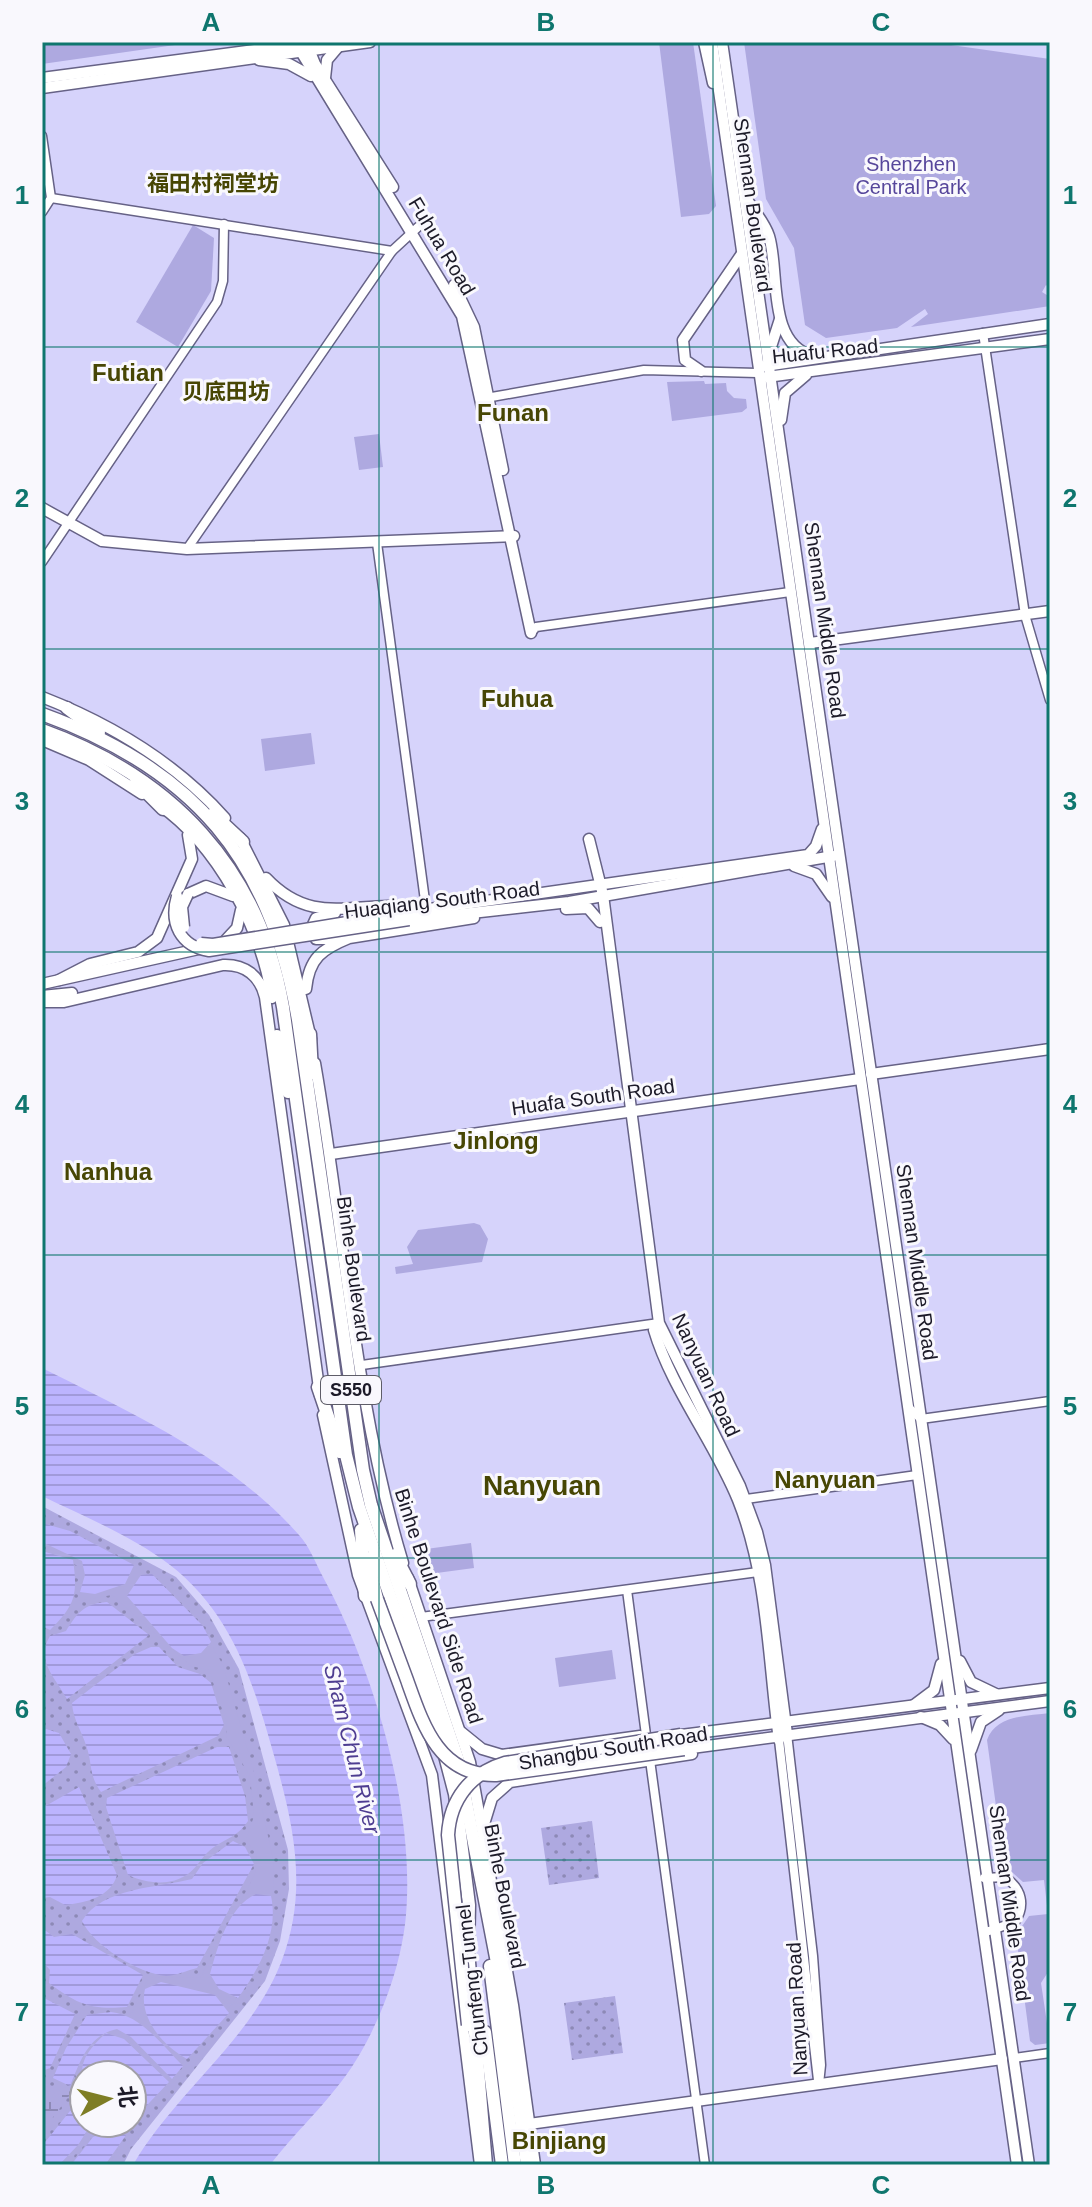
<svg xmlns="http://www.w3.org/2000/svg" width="1092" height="2207" viewBox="0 0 1092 2207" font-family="Arial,'Noto Sans SC',sans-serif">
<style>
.grass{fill:url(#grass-dots);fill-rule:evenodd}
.wetland{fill:url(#wetland-marsh)}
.green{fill:#aea9e0}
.water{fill:url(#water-rules)}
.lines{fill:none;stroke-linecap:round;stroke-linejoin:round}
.minor-casing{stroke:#666286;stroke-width:11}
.major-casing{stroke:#666286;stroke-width:13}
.highway-casing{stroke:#666286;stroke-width:15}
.minor{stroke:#fff;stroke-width:8}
.major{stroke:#fff;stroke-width:10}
.highway{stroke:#fff;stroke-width:12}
.major-bridge-casing{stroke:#666286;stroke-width:13;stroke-linecap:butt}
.highway-bridge-casing{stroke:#666286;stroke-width:15;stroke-linecap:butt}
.major-bridge{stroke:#fff;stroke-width:10}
.highway-bridge{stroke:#fff;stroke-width:12}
.grid{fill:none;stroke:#0f766e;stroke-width:2;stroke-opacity:0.55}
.labels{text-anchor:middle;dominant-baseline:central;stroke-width:6;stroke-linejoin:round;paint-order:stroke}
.shield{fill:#f9f8fd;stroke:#5e5d68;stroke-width:2}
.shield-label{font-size:18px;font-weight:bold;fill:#1c1a28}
.park-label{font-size:20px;fill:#56469b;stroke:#f9f8fd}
.street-label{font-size:20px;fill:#1c1a28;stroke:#f9f8fd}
.neighbourhood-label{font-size:22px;font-weight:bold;fill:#474604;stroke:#f9f8fd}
.water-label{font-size:22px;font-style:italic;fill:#4e3d91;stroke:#f9f8fd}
.quarter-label{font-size:24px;font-weight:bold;fill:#474604;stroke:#f9f8fd}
.district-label{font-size:28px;font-weight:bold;fill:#474604;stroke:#f9f8fd}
.neatline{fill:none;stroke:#0f766e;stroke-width:3}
.grid-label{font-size:26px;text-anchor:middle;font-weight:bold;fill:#0f766e}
</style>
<defs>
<pattern id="grass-dots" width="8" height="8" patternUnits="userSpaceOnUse" patternTransform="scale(2)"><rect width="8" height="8" fill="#aea9e0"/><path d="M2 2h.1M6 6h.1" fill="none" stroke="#8d89b6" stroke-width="1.8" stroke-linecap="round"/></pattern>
<pattern id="wetland-marsh" width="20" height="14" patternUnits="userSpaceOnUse" patternTransform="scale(2)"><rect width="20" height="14" fill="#aea9e0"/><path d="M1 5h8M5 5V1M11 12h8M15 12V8" fill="none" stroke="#8d89b6"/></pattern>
<pattern id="water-rules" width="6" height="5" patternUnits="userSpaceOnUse" patternTransform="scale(2)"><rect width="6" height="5" fill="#bcb4fe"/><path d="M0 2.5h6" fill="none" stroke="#a19ada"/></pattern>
</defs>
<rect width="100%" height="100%" fill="#d6d3fb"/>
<g class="grass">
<path d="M42,1506L176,1577L209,1615L239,1669L288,1850L289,1889L280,1941L265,1981L131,2149L123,2165H42ZM84,2075H132V2123H84Z"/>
<polygon points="592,1821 599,1878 549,1885 541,1828"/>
<polygon points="615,1996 623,2053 572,2060 564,2003"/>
</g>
<polygon class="wetland" points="42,2086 72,2092 42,2132"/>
<g class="green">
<polygon points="42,42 196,42 42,64"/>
<polygon points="659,42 693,42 716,206 709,214 681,217"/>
<polygon points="744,42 930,42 1050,59 1050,288 1046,285 1042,292 1050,297 1050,306 911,327 928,314 925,309 897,328 826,338 805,325 794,248 766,199"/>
<polygon points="193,225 214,238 211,291 178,347 136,322"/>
<polygon points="704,381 705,384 726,383 727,391 734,398 746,399 747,408 742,412 672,421 667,382"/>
<polygon points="379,434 383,467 359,470 354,437"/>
<polygon points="311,733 315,764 265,771 261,739"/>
<polygon points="474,1223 480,1225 488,1239 482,1262 396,1274 395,1267 413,1264 407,1247 418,1230"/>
<polygon points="42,1523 138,1569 201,1627 223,1665 254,1772 273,1859 274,1885 267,1939 233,2003 131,2125 109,2165 69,2165 104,2123 132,2123 132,2075 84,2075 84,2098 75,2074 79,2048 110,2026 126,2025 149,1977 200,1978 255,1874 257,1855 246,1840 254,1816 250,1776 226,1736 227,1724 209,1670 191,1666 112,1595 79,1601 79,1567 42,1544"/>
<polygon points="471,1543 474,1568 429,1574 426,1549"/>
<polygon points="612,1650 616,1679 559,1687 555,1658"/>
<path d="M1050,1713V1969L1041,1983L1050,2043L1035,2045L1030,2041L1016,1935L1029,1916L1048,1914L1044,1880L1023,1882L1004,1865L987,1740C996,1715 1027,1716 1050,1713Z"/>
</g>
<g class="water">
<path d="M42,1368C132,1413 231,1458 299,1535C310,1547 316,1564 323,1577C374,1671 415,1807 406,1915C402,1961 384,2012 361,2052C336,2096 300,2126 270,2165H133C176,2091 251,2041 282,1960C309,1889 293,1822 273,1752C253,1681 231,1612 170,1565C132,1536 85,1517 42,1496Z"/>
<polygon points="42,1523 70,1531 134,1565 125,1584 95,1594 80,1592 85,1575 82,1561 42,1542"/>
<path d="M42,1551L73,1560C78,1595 75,1605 50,1630L42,1626Z"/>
<polygon points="152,1574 203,1626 211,1642 201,1653 184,1656 172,1648 127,1596 141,1575"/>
<path d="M107,1602L149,1635L67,1699C55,1677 35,1660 50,1636L66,1631C78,1612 84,1604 107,1602Z"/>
<path d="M151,1647H159L178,1667L200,1674L211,1683L224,1725L218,1736L101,1792C88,1774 93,1764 86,1745C81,1730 73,1719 72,1703L135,1654Z"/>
<polygon points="46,1729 59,1733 71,1754 66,1767 42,1786 42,1731"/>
<path d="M217,1747H229L245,1796L248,1821C239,1835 228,1838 214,1847C203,1854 198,1867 188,1874C170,1887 145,1883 128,1875L106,1807L107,1798Z"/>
<path d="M79,1787L117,1875C111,1897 85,1903 65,1905L50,1897L42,1898V1808Z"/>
<path d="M233,1841L245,1847L254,1864L197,1968C188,1970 175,1976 166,1976C138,1973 94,1946 82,1921C103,1887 157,1888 192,1879L203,1863Z"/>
<path d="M256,1894L271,1896C279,1933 259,1969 238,1998L219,1989L210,1974C218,1946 228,1907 256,1894Z"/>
<path d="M42,1928L54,1937L72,1934L143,1975L127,2007C92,2010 78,2005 49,1983L50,1970L42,1961Z"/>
<path d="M161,1982L215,1995L229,2013L187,2059C163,2046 138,2017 145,1989Z"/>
<polygon points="42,1997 75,2014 50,2068 42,2071"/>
<path d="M111,2012C141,2015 163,2046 183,2066L172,2079L131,2037L117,2029C88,2035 80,2062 70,2086L53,2078L66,2048L87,2015Z"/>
<path d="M106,2033L124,2039L169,2082L132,2121V2075H84V2080C77,2061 93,2045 106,2033Z"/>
<polygon points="84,2108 84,2123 92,2123 78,2145 59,2165 42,2165 42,2146 70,2111"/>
<polygon points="110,2130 126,2135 105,2165 71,2165 93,2137"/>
</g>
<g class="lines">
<g class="minor-casing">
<g id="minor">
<polyline points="42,136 51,198 42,212"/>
<polyline points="51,198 392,251"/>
<polyline points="983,333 1025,615 1050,700"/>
<polyline points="486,398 644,370 757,373"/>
<polyline points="377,543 426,908"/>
<polyline points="187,549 392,251 418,227"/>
<polyline points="42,562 217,302 223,281 224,224"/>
<polyline points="531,633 536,627 790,592"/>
<polyline points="362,1365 659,1323"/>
<polyline points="908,1407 921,1419 1050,1401"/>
<polyline points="739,1500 917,1475"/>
<polyline points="627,1590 646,1735"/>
<polyline points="421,1617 758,1572"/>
<polyline points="787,1734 813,1956 821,2065 819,2084"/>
<polyline points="779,1740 818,2080"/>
<polyline points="650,1760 705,2165"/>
<path d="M984,1878L1005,1877C1022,1889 1026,1905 1015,1922L989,1931"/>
<polyline points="1014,2058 1050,2053"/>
</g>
</g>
<g class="major-casing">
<g id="major">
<polyline points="295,42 462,316 531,633"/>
<polyline points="306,42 315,64 393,187"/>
<polyline points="704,42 713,83"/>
<polyline points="712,42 1017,2165"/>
<polyline points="722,42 1029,2165"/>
<polyline points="259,60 289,64 311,76"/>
<polyline points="42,78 316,42"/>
<polyline points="325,78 327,60 338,47"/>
<polyline points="42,88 370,42"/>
<path d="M747,199C754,212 764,221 769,236C780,271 766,344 813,356"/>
<polyline points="454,285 474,327 503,470"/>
<polyline points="769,353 780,319"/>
<polyline points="765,366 1050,324"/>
<polyline points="701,371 685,360 683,340 741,255"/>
<polyline points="767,377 1050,339"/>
<polyline points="781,420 785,393 806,375"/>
<polyline points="42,508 102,541 187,549 514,536"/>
<polyline points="810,643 1050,611"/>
<path d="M42,697C111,724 176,763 225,818"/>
<polyline points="42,740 89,760 142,794"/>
<path d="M159,805C218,846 261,928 272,998"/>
<polyline points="240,838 284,925 311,1039"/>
<polyline points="589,839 603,895 659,1323 740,1486 757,1532 765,1565 787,1734"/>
<polyline points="794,866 816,874 832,897"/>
<path d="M266,878C315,930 358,898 416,908"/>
<polyline points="188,894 206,886 233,896"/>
<polyline points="566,909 588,908 600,922"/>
<polyline points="408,912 808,855 816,846 822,829"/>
<polyline points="335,913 316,918 311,929 316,939 335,939"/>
<polyline points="409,920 569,902 833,856"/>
<polyline points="223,943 237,928 241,910"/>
<polyline points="59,980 90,964 138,952 157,938 192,859 188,835"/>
<polyline points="42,984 203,948"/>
<path d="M306,989C309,958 322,949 349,938L474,918"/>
<polyline points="42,996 72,993"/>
<path d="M42,1002H64L223,965C245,964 260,976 265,997L320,1395"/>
<path d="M315,1063C344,1229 354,1401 403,1563"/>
<polyline points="871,1074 1050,1049"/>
<polyline points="331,1154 860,1079"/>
<path d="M654,1330C671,1388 715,1443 738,1500C768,1575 768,1660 779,1740"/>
<polyline points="323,1415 358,1575 432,1775 480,2165"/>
<polyline points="408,1578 470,1762 513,2005 535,2165"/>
<polyline points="960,1661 971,1682 996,1694"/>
<polyline points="914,1705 934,1690 941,1664"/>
<polyline points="921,1717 940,1725 953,1739"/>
<polyline points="461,1732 482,1749 502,1755 640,1736"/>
<polyline points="681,1735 1050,1688"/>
<polyline points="684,1749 1050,1701"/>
<polyline points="971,1750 981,1722 999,1710"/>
<polyline points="484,1824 492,1798 510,1782 692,1754"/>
<polyline points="529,2124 1002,2059"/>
</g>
</g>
<g class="highway-casing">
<g id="highway">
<polyline points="67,708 99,732"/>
<path d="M42,714C194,769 271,859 298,1020L363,1470L371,1505L458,1760L505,2004L527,2165"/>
<path d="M42,730C172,777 259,867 283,1007L346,1455L359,1507L443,1748L455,1794L469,1905L468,1950L486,2165"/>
<polyline points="136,782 163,809"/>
<polyline points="213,814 243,842"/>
<polyline points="310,1034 312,1073"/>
<polyline points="277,1036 288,1092"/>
<polyline points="318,1387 340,1452"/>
<polyline points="361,1530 365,1596"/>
<polyline points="395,1555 410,1584"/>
<polyline points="367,1558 377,1599"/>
<polyline points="490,1966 515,2165"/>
<polyline points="485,2032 502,2165"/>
</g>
</g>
<use href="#minor" class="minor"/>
<use href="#major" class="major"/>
<use href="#highway" class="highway"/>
<g class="major-bridge-casing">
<g id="major-bridge">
<path d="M177,896C169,923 180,946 209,951L409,920"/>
<polyline points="184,927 182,907 188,894"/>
<polyline points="201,943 213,944 408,912"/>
</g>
</g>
<g class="highway-bridge-casing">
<g id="highway-bridge">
<path d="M377,1599C387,1626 397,1653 407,1680C423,1725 439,1776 496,1775L684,1749"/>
<path d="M468,2025L448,1835C450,1799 471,1773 505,1763L681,1735"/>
</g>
</g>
<use href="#major-bridge" class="major-bridge"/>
<use href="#highway-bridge" class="highway-bridge"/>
</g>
<path class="grid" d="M379,42V2165M713,42V2165M42,347H1050M42,649H1050M42,952H1050M42,1255H1050M42,1558H1050M42,1860H1050"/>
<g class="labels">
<rect class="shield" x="321" y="1376" width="60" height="28" rx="6"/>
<g class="shield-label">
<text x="351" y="1390">S550</text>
</g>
<g class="park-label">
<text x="911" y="164">Shenzhen<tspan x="911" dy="23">Central Park</tspan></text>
</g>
<g class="street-label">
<text transform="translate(753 205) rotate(82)">Shennan Boulevard</text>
<text transform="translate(442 246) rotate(59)">Fuhua Road</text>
<text transform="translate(825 351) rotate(-6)">Huafu Road</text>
<text transform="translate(825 620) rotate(82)">Shennan Middle Road</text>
<text transform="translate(442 900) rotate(-7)">Huaqiang South Road</text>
<text transform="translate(593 1097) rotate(-8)">Huafa South Road</text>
<text transform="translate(917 1262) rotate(82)">Shennan Middle Road</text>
<text transform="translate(354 1269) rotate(82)">Binhe Boulevard</text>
<text transform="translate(706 1375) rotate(65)">Nanyuan Road</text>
<text transform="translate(439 1606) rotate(72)">Binhe Boulevard Side Road</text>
<text transform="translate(613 1748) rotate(-9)">Shangbu South Road</text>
<text transform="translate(505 1896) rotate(79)">Binhe Boulevard</text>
<text transform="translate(1010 1903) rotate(82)">Shennan Middle Road</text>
<text transform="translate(472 1980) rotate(-97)">Chunfeng Tunnel</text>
<text transform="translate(797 2009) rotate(-93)">Nanyuan Road</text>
</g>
<g class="neighbourhood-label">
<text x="213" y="183">福田村祠堂坊</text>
<text x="226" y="391">贝底田坊</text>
</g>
<g class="water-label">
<text transform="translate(352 1749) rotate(76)">Sham Chun River</text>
</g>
<g class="quarter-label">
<text x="128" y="372">Futian</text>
<text x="513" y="412">Funan</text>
<text x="517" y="698">Fuhua</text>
<text x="496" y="1140">Jinlong</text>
<text x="108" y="1171">Nanhua</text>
<text x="825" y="1479">Nanyuan</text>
<text x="559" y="2140">Binjiang</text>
</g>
<g class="district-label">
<text x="542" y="1485">Nanyuan</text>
</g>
</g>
<rect width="1092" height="2207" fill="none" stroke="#f9f8fd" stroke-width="88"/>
<g transform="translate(108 2099) rotate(83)"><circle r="38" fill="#f9f8fd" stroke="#a19fa8" stroke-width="2"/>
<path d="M0-6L14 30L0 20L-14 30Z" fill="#7e7d25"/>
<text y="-12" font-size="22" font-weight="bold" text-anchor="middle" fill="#1c1a28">北</text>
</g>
<rect x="44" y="44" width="1004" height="2119" class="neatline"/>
<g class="grid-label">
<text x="211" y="31">A</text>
<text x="546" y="31">B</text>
<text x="881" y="31">C</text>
<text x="22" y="204">1</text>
<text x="1070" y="204">1</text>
<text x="22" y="507">2</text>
<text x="1070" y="507">2</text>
<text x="22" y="810">3</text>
<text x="1070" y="810">3</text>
<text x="22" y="1113">4</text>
<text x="1070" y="1113">4</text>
<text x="22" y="1415">5</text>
<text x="1070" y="1415">5</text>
<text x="22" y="1718">6</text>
<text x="1070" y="1718">6</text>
<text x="22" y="2021">7</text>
<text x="1070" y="2021">7</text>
<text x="211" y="2194">A</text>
<text x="546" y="2194">B</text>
<text x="881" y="2194">C</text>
</g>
</svg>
